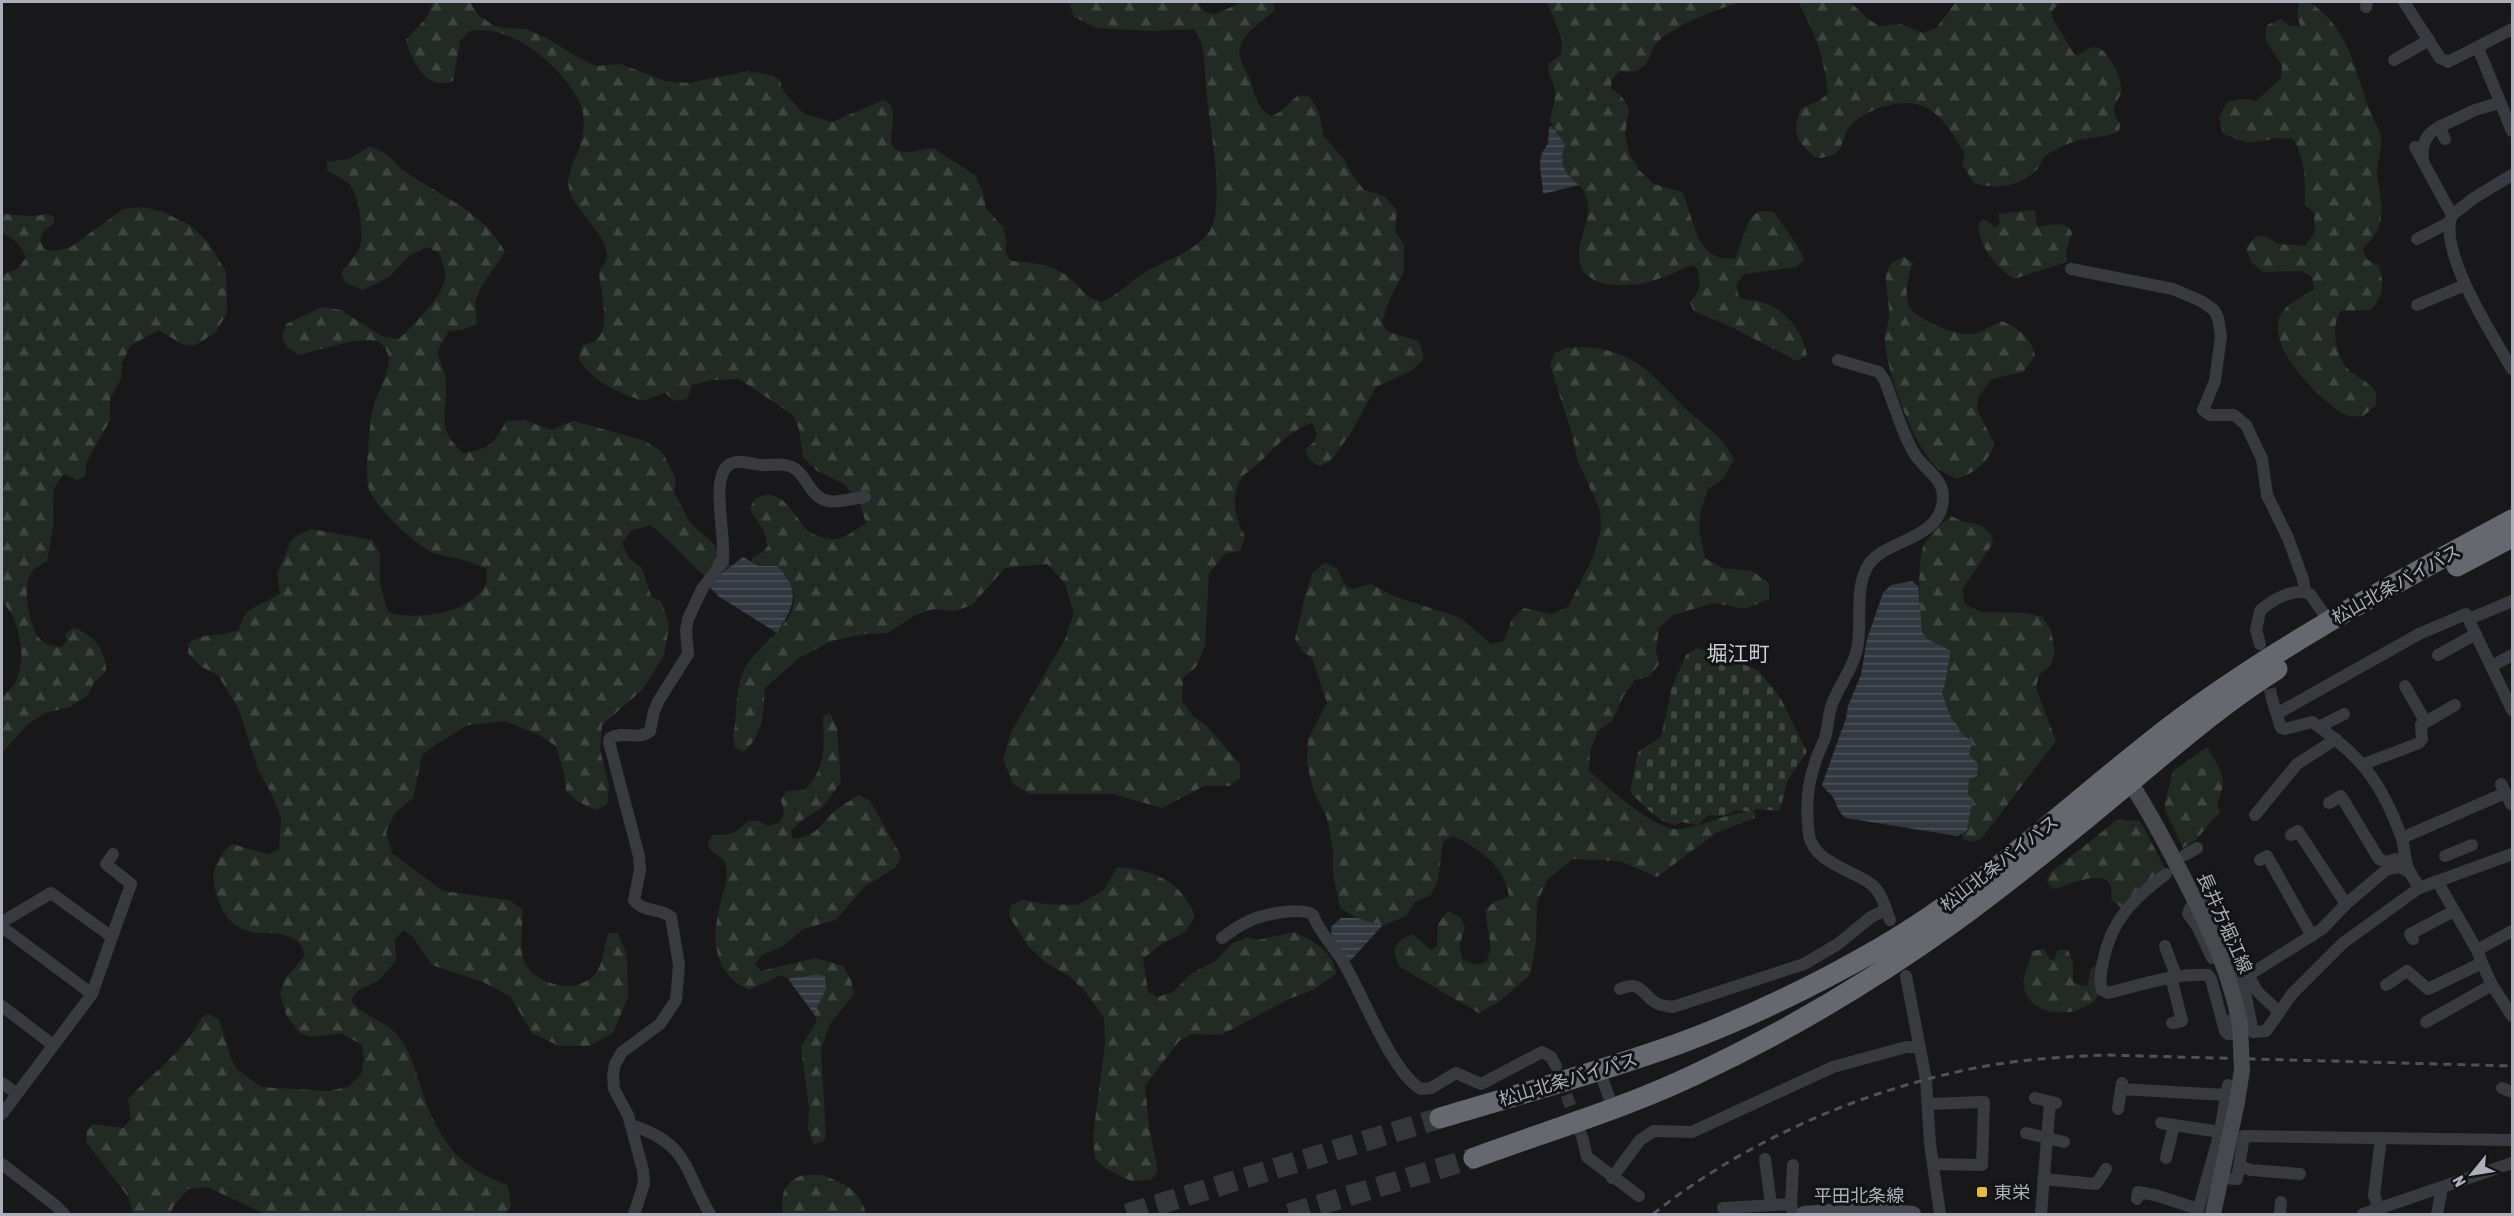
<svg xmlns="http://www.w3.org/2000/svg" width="2514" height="1216" viewBox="0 0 2514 1216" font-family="'Asap Condensed','Noto Sans JP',sans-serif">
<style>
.forest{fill:url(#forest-firs)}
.cemetery{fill:url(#cemetery-stones)}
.water{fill:url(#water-rules)}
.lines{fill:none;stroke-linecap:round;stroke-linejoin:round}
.street-tunnel{stroke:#35363a;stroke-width:12;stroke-dasharray:12 6;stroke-linecap:butt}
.highway-tunnel{stroke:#35363a;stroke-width:21;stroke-dasharray:21 10;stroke-linecap:butt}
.street{stroke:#393a3f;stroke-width:12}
.secondary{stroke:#47494f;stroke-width:16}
.highway{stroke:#666870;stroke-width:21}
.rail{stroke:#505258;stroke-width:3;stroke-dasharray:8 6;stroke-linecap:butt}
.secondary-bridge{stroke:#47494f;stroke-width:16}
.poi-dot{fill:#e7b943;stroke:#131315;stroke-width:2}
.labels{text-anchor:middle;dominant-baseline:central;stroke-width:6;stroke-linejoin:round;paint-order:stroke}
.street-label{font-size:18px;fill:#abafb9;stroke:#131315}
.poi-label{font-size:18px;fill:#abafb9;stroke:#131315;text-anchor:start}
.quarter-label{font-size:21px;fill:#ccced5;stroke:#131315}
</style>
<defs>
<pattern id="forest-firs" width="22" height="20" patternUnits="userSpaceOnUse" patternTransform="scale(1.5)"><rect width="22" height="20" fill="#222a24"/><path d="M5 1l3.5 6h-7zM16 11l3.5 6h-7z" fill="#3f4642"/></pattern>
<pattern id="cemetery-stones" width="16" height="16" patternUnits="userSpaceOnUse" patternTransform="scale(1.5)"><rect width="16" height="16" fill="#222a24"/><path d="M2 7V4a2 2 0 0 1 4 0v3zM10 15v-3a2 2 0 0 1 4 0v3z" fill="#3f4642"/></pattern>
<pattern id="water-rules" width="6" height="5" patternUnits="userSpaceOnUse" patternTransform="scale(1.5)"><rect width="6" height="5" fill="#31383f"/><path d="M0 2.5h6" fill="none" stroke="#4c5259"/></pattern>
</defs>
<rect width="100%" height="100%" fill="#18181a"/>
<g class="forest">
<path d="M433,2H470L478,15L493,25L503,28L526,29L547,38L574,55L596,66L620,64L665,81L689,83L747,71L771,75L779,79L784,92L804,114L832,122L883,100C908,110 874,151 905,152C913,153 924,148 933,148L975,175L983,192L986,208L1003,227L1006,239V254L1011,261C1031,262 1056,265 1071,279C1085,291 1082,296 1102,302C1119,294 1131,281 1147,271C1166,260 1195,252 1209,232C1227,206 1208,118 1206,87C1205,73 1205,59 1202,45C1201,40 1197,34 1194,29L1153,31L1097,28L1074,17L1070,6L1073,2H1197L1205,12L1215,14L1243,2H1273L1275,10C1264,21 1249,28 1242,42C1235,55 1244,66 1249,77C1255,92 1255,107 1271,116C1283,113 1289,102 1299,95L1310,97L1319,113L1324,137L1344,159L1353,176L1364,190L1384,196L1397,210L1395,231L1404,245V272L1390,298L1382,322L1388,332L1419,341L1424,358L1413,370L1376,387L1352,431L1333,458L1320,467L1310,460L1305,450L1314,442L1317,433L1312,423C1290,431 1276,446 1260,462C1255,467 1250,470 1245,474C1229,491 1234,518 1245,536L1240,551L1226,553L1209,573L1205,646L1196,667L1183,678L1182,701L1193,716L1205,724L1240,764V778L1229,786H1204L1162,808L1113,794H1030L1013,784L1003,759L1011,732L1065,639L1074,613L1064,582L1047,564L1005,568L972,605L955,611L933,609L915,615L888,633L865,634L831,641L799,658L764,689C765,711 762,738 743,752L735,748L733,739C737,718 735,694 742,674C752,648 795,627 794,598C794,590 789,582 786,576C775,570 760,568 752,561L753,557L763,552L768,546L763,529L750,510C752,503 755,498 761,496C782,488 796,518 807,530C811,535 826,539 833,539C844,540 857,529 866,523L860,504L844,484L817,471L803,457L799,429L793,415L739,379L712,380L692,385L687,399L675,401L665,393L643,401C617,392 594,383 578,358L583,345C586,344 593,343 596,340C612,329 600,289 599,272C600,268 604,264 606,261C614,242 575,210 570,193C563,171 582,154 583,132C584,125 584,112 581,105C565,69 511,22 470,31L460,41L453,81C448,82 442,84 438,83C421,80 410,55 406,40L427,17Z"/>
<path d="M1547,2H1745C1722,6 1673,26 1656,43C1650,50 1650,62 1643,67C1636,73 1628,72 1620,71L1612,79L1611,88L1621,96L1629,108L1625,134L1629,153L1639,170L1654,184L1682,192C1695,218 1695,264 1735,258C1747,239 1742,205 1774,212C1783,227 1798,243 1804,259L1797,267L1744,274L1736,285L1739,297C1745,300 1751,300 1758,301C1783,306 1804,331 1807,356L1797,361L1733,328L1694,311L1690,303L1700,287L1698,269L1692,265C1678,271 1663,278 1649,282C1627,288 1581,289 1579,258C1578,237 1592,220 1587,199C1581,174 1552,182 1564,144L1550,120C1552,110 1556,99 1555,90C1553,81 1548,75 1548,65L1561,54L1562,39Z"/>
<path d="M1796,2H1850L1868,19L1879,26L1900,24L1923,33L1936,28L1956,2H2060L2052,11V17L2074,54L2078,55C2083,52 2089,47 2095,47C2107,48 2119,74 2121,85C2124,102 2105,103 2120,124L2119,131C2104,139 2086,136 2070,143C2063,146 2051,151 2045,156C2042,159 2041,165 2038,168C2022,187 1996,190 1974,183L1962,164L1965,154C1943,117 1928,93 1882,107C1872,110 1857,118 1850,126C1838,143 1847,157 1816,158C1795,140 1792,134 1801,108L1819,101L1828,93C1824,58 1816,33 1798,2Z"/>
<path d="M2309,2C2347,26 2354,66 2368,106C2372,117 2380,129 2381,140C2382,151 2377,162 2377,172C2380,203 2390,225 2363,248L2366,259L2378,265C2385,283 2384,295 2371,310L2341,311C2330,326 2335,359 2351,372C2363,381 2365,379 2376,392V405L2362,417C2356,416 2348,417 2344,414C2319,400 2258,340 2284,310C2290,302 2306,295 2314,289L2312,277L2302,271L2263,272L2251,262L2246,248L2256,236L2267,237L2279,244L2305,246L2315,232L2314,213L2305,205C2305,182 2306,159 2293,139L2279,138L2248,143L2223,134L2219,118L2227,102L2241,99L2256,101L2281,78L2282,66L2265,39L2267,25L2281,19L2290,26H2300L2297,14L2299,3Z"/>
<path d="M370,146C376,149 385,152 390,157C395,161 398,167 403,170C439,196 484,211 505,252L481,287L475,302L477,324L462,330L449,331L437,352C440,362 446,374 446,384C447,416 435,427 463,453C488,450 495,443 506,421L525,420L551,430L573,421L643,440L662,452L676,479L674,492L690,523L710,540L731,566L712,581C689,565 673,542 650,525L631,531L622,543L629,558L642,568L651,596L662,602L669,626L664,655L643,689L602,725L600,749L609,787L607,805L595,810L577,801L566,791L564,774L556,746L539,735L505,721L468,725L435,745L422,755L413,798L395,813L386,832L392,853L443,891L509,900L522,909C524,924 518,950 525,963C538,988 586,996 599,968C604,958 604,944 609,933H618L627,956L628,997L613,1033L589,1046H559L532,1033L510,996L483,982L432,965L413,937L404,930L395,939L396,961L378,981L359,990L351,1000C364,1019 385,1019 398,1036C412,1054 415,1070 422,1091C430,1118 447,1151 471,1167C483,1175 496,1180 508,1186L511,1207L504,1214H265L207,1187L188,1189L173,1207L171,1214H133L129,1198L86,1142L87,1131L93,1124L123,1128L131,1119L128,1099C153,1073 186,1049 202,1017L208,1014L219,1019L231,1059L237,1069L261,1087L327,1091L348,1087L361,1074L364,1058L362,1045L341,1033L311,1037L300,1033L287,1017L280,994L284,980L305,955C302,947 300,942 292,938C280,931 264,935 251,932C228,927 217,905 214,884C211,869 221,852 232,844L268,854L279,850L281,818L272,795L258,770L239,710L218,675L200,666L188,653L189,643C203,632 222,637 239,630C244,604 262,607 280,593L277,574L291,541L296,536L311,529L373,540L380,555V585L388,612C414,621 474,614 486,583C487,580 486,573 487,569C478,566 470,562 461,559C450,557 436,556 426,549C409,538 374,507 368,486C365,475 370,416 374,404C378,393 389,372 389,361C390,355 384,345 379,342C363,335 317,351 298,355L286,346L282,336L286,324L322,307L341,310L381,336L399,339C414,324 447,295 445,272C444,266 441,259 439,253L427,247L410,255L389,277L363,290L345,282L341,273C346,265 354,258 358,251C366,238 359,192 348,183C342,178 334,175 327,170V162L349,159Z"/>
<path d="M143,207L163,212L190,225L208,242L226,272L227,313L216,332L194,346L182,344L158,330L130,346L122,363L121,379L110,399V420L87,461L85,476L77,480L65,474C46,490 56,507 53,528C51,539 49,550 47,561C43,564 35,567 32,572C21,584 29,628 40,639C46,645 54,646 62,647L67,641L65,634L73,628C93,633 107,652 106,672L94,682L88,695L70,707L45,713L27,725L2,753V697C5,694 12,688 15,683C27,660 21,619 2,602V275L17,269L26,258C21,244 14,239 2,233V214L33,216L47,214L54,217V224L44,230L40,241L44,249L55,251L71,247L123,209Z"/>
<path d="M2035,210L2037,227C2049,226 2067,219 2072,233L2066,252L2067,262L2014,279C1997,267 1977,246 1979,223L1982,220L1988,221L1994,227L1997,226L2000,223L1998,214Z"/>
<path d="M1904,257L1913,263C1908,275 1905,291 1908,304C1912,318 1958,337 1972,334C1982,333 1993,324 2002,321C2018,328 2032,338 2035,356L2023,372L1992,379L1978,397L1977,409L1995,445C1985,465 1977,471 1957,479C1952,476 1945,474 1940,470C1915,452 1888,375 1885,344C1884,334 1889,323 1889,312C1889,291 1876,265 1904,257Z"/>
<path d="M1582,347C1634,350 1649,371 1683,406C1703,426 1720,432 1734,459L1723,479L1708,489L1701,509L1699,529L1705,558L1722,568L1752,571L1769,583V599L1745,609L1714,603L1673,615L1659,628L1656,651L1659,664L1650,676L1635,680L1624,695L1612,721L1598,731L1590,751L1589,771C1608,787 1658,834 1682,829C1706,825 1729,812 1754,811L1755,818L1716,833L1657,877L1620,861L1573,859L1548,879L1537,902L1536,943L1530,975L1500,1001L1479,1013L1400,967C1390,949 1394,942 1412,934L1431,950L1437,946L1438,924L1448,911L1461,918L1465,928L1459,946L1463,960L1477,965L1486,962L1491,948L1485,910L1495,901L1509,897C1505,866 1480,849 1453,836L1443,842L1438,880L1431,895L1415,902L1406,916L1382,926L1357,918L1340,908L1333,873V851L1327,818L1313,789L1307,763L1308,739L1327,703L1312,658L1302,651L1295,639L1306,592L1313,572L1325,563L1337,568L1344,583L1352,589L1371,584L1393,596L1461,618L1491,644L1504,641L1512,619L1524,608L1552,614L1568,607L1594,555L1601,528L1600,510L1577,459L1572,434L1550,365L1555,353L1566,348Z"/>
<path d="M1951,516L1964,522L1981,525L1991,534L1993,543L1962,590L1965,604L1981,612L2026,613L2042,617L2051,630L2055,652L2051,665L2039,675L2036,688L2056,741L1981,839L1970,842L1963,839L1962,834L1967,830L1972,803L1968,792L1969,755L1962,736L1951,721L1942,693C1949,680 1947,665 1950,651C1942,647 1928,643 1923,634C1918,623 1918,558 1923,547C1929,535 1941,524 1951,516Z"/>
<path d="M830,713L837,727L841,782L823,807L801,821L791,831L793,839C817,837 820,824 835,811C842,805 851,800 859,795L870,801L901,856L896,867L864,887L836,920L803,929L785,945L762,955L755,964L761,971L816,958L843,966L851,980L854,994L830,1024L821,1048L826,1137L822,1142L814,1144L808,1129L809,1108L801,1047L817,1021L814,1014L826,989L817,974L788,979L781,975L749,990C712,973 711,937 721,901C725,884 729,879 725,861L710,850L708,842L713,835C730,836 736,833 748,821H759L768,826L779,823L784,813L781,800L786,791L805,790C827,766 824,746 823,716Z"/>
<path d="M2207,747C2221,772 2229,776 2217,804L2220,811L2196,840L2183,848L2165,810V803L2173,771Z"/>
<path d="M2117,820L2140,821L2165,868L2122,908L2111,900C2117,862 2075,883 2055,889L2050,887L2047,880L2050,873Z"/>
<path d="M1117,867C1154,870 1182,881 1195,917L1185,932L1163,943L1143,959L1148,992L1157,997L1173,992L1192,973L1217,960L1231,944L1248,937L1258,940L1294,932C1313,941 1334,951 1336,974L1313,990L1289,999L1221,1035L1192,1034L1179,1041L1145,1086L1149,1127L1158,1171L1151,1180L1131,1181L1106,1169L1095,1158L1093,1136L1105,1044L1104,1018L1085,991L1069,976L1046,963L1028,946L1009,916L1011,905L1022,900L1046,904L1077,905L1104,890Z"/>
<path d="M2044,949L2050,960H2054L2058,950H2068L2073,963V982L2087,987L2091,969L2099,962V995C2084,1019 2031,1020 2024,988C2021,976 2031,963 2032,951Z"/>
<path d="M822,1175C845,1184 860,1189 866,1214H783C780,1200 783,1183 798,1177C804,1174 815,1175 822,1175Z"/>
</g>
<path class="cemetery" d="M1698,648L1758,670L1780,697L1807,752L1787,781L1780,811L1757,809L1751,812L1737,810L1724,816L1709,815L1697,825L1681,822L1675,825C1656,820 1644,806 1630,792L1638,752L1661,737L1672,687L1686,655Z"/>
<g class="water">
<path d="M1552,126L1565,144C1558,163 1564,173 1579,185L1543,194C1543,176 1534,159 1548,144L1549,127Z"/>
<path d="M743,557L759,566H777C802,592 794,606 777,633L718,596L709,586L712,581Z"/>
<path d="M1912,581L1918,586L1922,632L1927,639L1951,651C1947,665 1948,680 1942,693C1949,712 1953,731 1972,741L1969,755L1978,764L1977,776L1969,779L1968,792L1972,803L1967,831L1957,836L1846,818C1837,812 1838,805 1832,796C1829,792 1825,790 1822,785L1846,718L1848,706L1861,675L1867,639L1883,593L1891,585Z"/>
<path d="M1341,918H1357L1382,926L1350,961C1338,950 1331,944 1331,927Z"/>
<polygon points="817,974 825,976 826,989 814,1014 788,979"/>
</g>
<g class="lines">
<g class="street-tunnel">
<polyline points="2266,671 2272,699"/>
<polyline points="1560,1078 1583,1140"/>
</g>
<g class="highway-tunnel">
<polyline points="1127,1214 1440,1118"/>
<polyline points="1289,1214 1474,1158"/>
</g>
<g class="street">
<polyline points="2404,2 2440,58 2448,62 2512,29"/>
<polyline points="2366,7 2367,2"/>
<polyline points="2478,48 2512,131"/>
<polyline points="2394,60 2429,40"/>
<polyline points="2439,127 2475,110 2499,103"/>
<polyline points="2415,147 2452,215"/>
<path d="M2423,161C2421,146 2425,134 2439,127L2445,139"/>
<path d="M2512,175L2474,198L2452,215C2437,250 2494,338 2512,369"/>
<polyline points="2417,239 2450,222"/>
<polyline points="2071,269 2173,289 2201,301 2214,310 2218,318 2221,336 2215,381 2203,410 2210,415 2234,415 2246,425 2262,459 2267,495 2288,538 2303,579 2305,591"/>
<polyline points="2417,305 2465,285"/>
<path d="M1838,360L1879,372L1885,381C1894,404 1901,431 1914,453C1923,469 1943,477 1943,497C1943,540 1886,539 1869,564C1853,589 1863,622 1857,649C1853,670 1838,686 1831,707C1828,717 1828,728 1825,738C1822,746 1817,755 1815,763C1807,785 1806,812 1809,835C1814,863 1851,869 1871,884C1882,893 1885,907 1890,920"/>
<polyline points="2469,619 2512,601"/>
<path d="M2260,644L2256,630L2260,611C2271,600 2295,587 2310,594L2329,621"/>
<polyline points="2438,655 2476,634"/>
<polyline points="2492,666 2512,655"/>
<polyline points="2405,686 2425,721"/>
<path d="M2272,699L2281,728L2285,729L2312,722C2360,755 2381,781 2401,836C2405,846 2404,858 2408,868C2410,875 2416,881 2419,888"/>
<polyline points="2278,713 2419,634 2466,614 2512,710"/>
<polyline points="2319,727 2344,714"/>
<polyline points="2364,764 2419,743 2422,739 2421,725 2455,705"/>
<polyline points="2501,784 2511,804"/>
<polyline points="2329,803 2341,796 2379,859 2386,862 2396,859 2400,860"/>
<polyline points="2255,815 2297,764 2336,739"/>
<polyline points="2291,835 2298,831 2346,904"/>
<polyline points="2402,838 2505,793"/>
<polyline points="2185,855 2197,848"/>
<polyline points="2445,856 2472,845"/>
<polyline points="2260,860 2267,856 2312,936"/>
<path d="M2166,874C2133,899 2111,920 2103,962C2101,972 2099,980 2102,990L2108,993C2141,985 2174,973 2208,975L2211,979L2225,1031L2228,1034H2233L2231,1020"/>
<polyline points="2437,881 2477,950 2512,931"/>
<polyline points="2,922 51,893 112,937 92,994 2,1114"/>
<polyline points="2,927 92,994"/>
<polyline points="112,937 131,884 106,864 113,854"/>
<path d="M1222,938C1230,932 1238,926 1247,922C1260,915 1301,906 1313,915C1320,934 1333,945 1343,962C1362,992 1391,1072 1421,1089L1431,1088L1456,1073L1481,1084L1542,1052L1551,1057L1556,1066"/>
<polyline points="2413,939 2410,934 2454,911"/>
<polyline points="2165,946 2176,976"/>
<polyline points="2212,958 2197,926 2188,914 2190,908 2203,902 2210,904 2242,977 2253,1032 2266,1031 2292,994 2343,943 2361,930 2419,888 2512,854"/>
<polyline points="2482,963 2492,985 2512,1016"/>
<polyline points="1906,976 1926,1080 1930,1144 1940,1214"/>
<polyline points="2171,977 2182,1021 2172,1023"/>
<polyline points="2386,985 2407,971 2428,989 2482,963 2477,950"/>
<path d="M1620,989C1642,979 1642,996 1658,1004C1662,1006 1668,1006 1673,1007L1804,964L1838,944L1871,917L1886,910"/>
<polyline points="2,1006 53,1045"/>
<polyline points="2279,1012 2257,991 2249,977 2252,973 2322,929 2346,904 2386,870 2399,867 2411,873"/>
<polyline points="2426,1022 2492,985"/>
<polyline points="1599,1070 1613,1108"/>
<polyline points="2,1083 16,1093"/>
<polyline points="2502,1088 2512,1092"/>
<polyline points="2121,1089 2226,1095"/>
<polyline points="2035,1098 2056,1103"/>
<polyline points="1928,1104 1984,1102 1982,1165 1933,1164"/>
<polyline points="2118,1109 2122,1083"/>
<polyline points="2161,1123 2220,1132"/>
<path d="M631,1125C689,1144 683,1168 710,1214"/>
<polyline points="2026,1133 2064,1142"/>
<polyline points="1583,1140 1587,1157 1639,1196"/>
<polyline points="2166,1158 2174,1125"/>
<polyline points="1765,1159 1771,1205"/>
<polyline points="2,1164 55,1205 64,1214"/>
<polyline points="2239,1166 2251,1170 2300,1174"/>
<polyline points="1612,1178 1640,1140 1654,1131 1692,1132 1833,1067 1906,1047 1920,1047"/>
<polyline points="2221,1178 2237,1179 2244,1136 2512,1140"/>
<polyline points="2043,1179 2096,1184 2106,1169"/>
<polyline points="2137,1199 2138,1192 2155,1195 2198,1209"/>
<polyline points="1791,1204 1793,1165"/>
<polyline points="1723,1208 1791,1204 1793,1214"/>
<polyline points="2379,1209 2374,1195 2381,1138"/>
<path d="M634,1214L644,1184L643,1170L628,1115L614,1089L613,1075L615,1064L622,1052L660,1024L676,1000L679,965L671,917C660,908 642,912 634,900L640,870L639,856L609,742L610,738C624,730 639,741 650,731L654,711L659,700L688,654L686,630L688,619L702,589L723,561C725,538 715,494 722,475C729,454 749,464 761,465C773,466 781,462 792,467C807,474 809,497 828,501C839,503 854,498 865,497"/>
<polyline points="2041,1214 2050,1102"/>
<polyline points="2197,1214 2220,1132 2228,1085"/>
<polyline points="2280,1214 2281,1202"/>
<polyline points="2363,1214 2512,1163"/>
<polyline points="2437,1214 2442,1188"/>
</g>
<g class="secondary">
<path d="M2124,773C2145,804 2162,836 2179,869C2205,919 2229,968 2240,1024"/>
<path d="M1804,1214C1841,1210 1877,1210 1913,1214"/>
<polyline points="2213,1214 2237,1102"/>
</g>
<g class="highway">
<polyline points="2457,566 2512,537"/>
<path d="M1440,1118C1520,1094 1600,1072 1678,1044C1748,1018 1816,985 1880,948C1986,887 2075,799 2172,725C2278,645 2396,583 2512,520"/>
<path d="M1474,1158C1547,1131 1622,1109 1692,1076C1782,1034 1870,982 1951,924C2016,877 2079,825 2141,773C2184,737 2229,699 2277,669"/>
</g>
<path class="rail" d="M1653,1214C1741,1144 1851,1095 1961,1071C2009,1060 2058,1057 2107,1055L2512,1066"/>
<polyline class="secondary-bridge" points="2237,1102 2242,1070 2240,1024"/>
</g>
<rect class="poi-dot" x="1976" y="1186" width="12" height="12" rx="3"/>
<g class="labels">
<g class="street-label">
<text transform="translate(2396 584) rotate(-29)">松山北条バイパス</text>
<text transform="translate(1999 863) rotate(-38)">松山北条バイパス</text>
<text transform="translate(2225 923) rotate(66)">長井方堀江線</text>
<text transform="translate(1568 1079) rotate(-17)">松山北条バイパス</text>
<text x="1859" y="1195">平田北条線</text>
</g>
<g class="poi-label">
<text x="1994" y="1192">東栄</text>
</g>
<g class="quarter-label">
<text x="1738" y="653">堀江町</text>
</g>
</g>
<rect width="2514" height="1216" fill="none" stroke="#abafb9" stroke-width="6"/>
<g transform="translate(2472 1174) rotate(240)" stroke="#131315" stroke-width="4.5" paint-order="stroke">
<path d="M0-4.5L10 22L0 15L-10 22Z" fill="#abafb9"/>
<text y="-9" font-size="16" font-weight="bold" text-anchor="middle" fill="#abafb9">N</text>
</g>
</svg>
